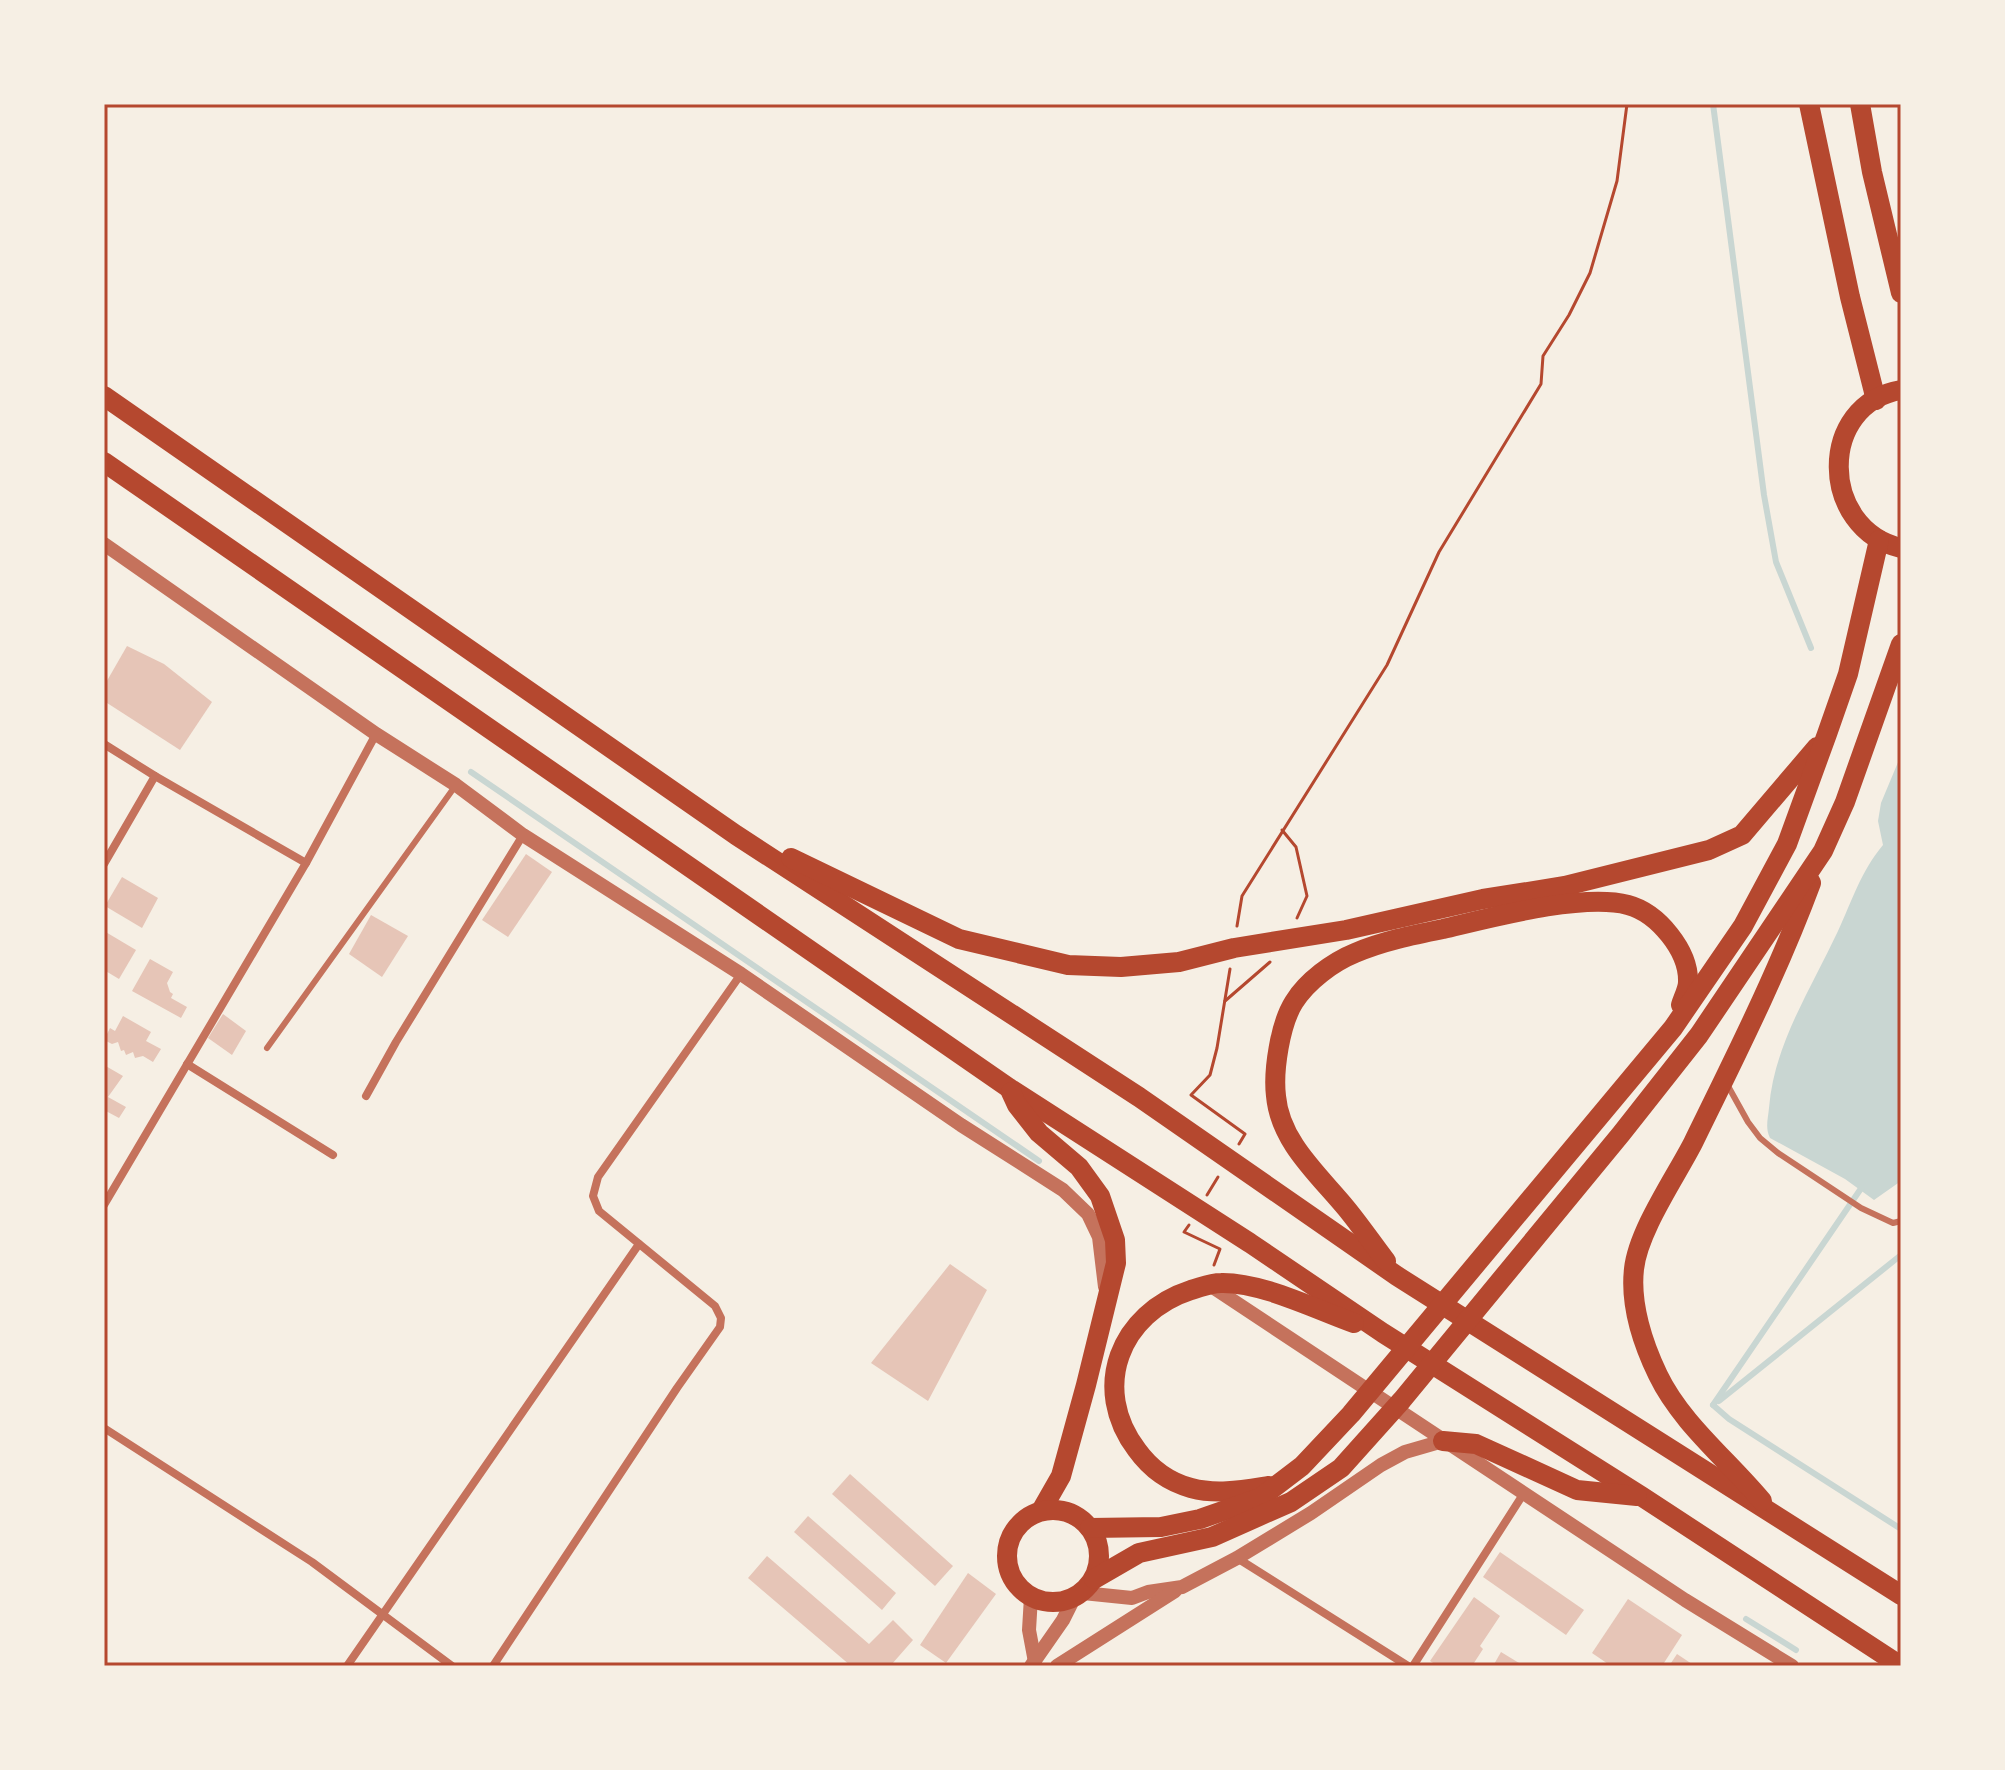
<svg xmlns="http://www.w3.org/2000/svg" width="2005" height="1770" viewBox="0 0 2005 1770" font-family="Mulish,sans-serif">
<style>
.water{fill:#c9d6d2}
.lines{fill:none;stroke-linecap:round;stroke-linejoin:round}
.stream{stroke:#c9d6d2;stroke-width:6}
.building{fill:#e6c5b7}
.path{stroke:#b5482f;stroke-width:3}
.service{stroke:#c5725c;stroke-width:6}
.minor{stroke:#c5725c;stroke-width:8}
.tertiary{stroke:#c5725c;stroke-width:14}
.trunk{stroke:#b5482f;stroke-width:20}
.neatline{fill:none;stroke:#b5482f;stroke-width:3}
</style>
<rect width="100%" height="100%" fill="#f6efe4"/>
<path class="water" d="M1901,755V1181L1874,1200L1845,1179L1770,1138C1765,1128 1768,1119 1769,1108C1774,1044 1811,989 1838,931C1852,901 1861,871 1883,845L1878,821L1881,803Z"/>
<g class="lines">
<g class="stream">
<polyline points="1713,104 1764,495 1776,562 1811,648"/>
<polyline points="471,772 1039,1161"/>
<polyline points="1719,1401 1901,1255"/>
<polyline points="1713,1405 1862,1187"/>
<polyline points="1713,1405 1729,1419 1901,1529"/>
<polyline points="1746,1619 1796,1650"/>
</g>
</g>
<g class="building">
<polygon points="127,646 164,664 212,702 180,750 104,701 104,686"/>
<polygon points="526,854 552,872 508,937 482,920"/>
<polygon points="122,877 158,898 142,928 105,906"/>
<polygon points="371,915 408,936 382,977 349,954"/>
<polygon points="104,931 136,950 119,979 104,970"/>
<polygon points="150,959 173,972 167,983 170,992 173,994 171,998 187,1007 181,1018 132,991"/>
<polygon points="223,1014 246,1031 232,1055 208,1038"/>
<polygon points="123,1016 151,1032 146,1041 161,1049 153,1062 143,1056 135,1058 133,1052 126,1055 124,1050 121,1051 118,1042 112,1044 104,1040 110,1028 115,1031"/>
<polygon points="104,1065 123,1076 108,1097 126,1107 119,1118 104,1110"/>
<polygon points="950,1264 987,1290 928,1401 871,1363"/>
<polygon points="850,1474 953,1566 935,1586 832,1494"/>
<polygon points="808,1516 896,1593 882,1610 794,1532"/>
<polygon points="1500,1552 1584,1610 1566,1635 1483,1577"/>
<polygon points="767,1556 869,1644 893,1620 913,1640 892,1664 895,1666 851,1666 748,1578"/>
<polygon points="968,1573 996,1594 946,1663 920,1645"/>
<polygon points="1474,1597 1500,1616 1480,1646 1483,1649 1472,1666 1438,1666 1430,1661"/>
<polygon points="1628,1599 1682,1635 1662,1666 1611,1666 1592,1653"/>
<polygon points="1501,1652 1524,1666 1493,1666"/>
<polygon points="1677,1654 1695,1666 1669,1666"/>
</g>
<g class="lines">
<g class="path">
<polyline points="1282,830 1296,847 1307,896 1297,918"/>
<polyline points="1237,926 1242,896 1387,665 1439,552 1541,384 1543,356 1569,315 1590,273 1617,181 1627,104"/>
<polyline points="1230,969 1217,1048 1210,1075 1191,1095 1245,1134 1239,1144"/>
<polyline points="1225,1001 1270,962"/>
<polyline points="1207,1195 1218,1177"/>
<polyline points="1189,1225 1184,1232 1220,1249 1214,1265"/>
</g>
<g class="service">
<polyline points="267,1048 456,785"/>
<polyline points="1728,1086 1748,1122 1760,1138 1778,1153 1861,1208 1893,1223 1901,1221"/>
</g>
<g class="minor">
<polyline points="104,744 155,776 306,863"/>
<polyline points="104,864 155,776"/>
<polyline points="187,1064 333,1155"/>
<polyline points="366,1096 396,1042 523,835"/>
<polyline points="104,1205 306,863 376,734"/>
<polyline points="104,1428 312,1562 452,1666"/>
<polyline points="1237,1558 1408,1666"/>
<polyline points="347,1666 639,1244"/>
<polyline points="493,1666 677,1388 720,1327 721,1318 715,1306 599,1211 593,1196 598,1177 741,974"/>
<polyline points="1413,1666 1524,1493"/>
</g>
<g class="tertiary">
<polyline points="104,544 376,734 456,785 523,835 741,974 961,1125 1063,1190 1088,1214 1099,1237 1105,1287"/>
<polyline points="1208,1284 1685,1600 1792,1666"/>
<polyline points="1083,1593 1132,1598 1148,1592 1182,1587 1237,1558 1311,1513 1381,1465 1405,1452 1443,1441"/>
<polyline points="1031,1597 1029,1630 1035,1662"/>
<polyline points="1031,1666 1063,1620 1074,1598"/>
<polyline points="1057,1666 1175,1591"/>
</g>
<g class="trunk">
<polyline points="1809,104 1850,297 1876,400"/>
<polyline points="1860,104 1872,172 1901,293"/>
<path d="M1901,390C1817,404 1819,529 1901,548"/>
<polyline points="104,396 736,835 1139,1097 1397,1276 1901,1595"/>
<polyline points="104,462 1009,1088 1250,1243 1383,1333 1641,1496 1901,1666"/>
<polyline points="791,858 959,939 1068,965 1121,967 1179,962 1234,948 1346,930 1483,899 1565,886 1709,850 1742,835 1817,747"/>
<polyline points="1011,1092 1017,1105 1039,1133 1079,1167 1100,1196 1115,1240 1116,1263 1086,1385 1061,1476 1041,1511"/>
<path d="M1386,1261C1373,1244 1360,1225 1346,1208C1319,1175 1280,1142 1276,1096C1273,1071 1280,1024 1294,1002C1307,981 1333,962 1355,953C1383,941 1413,935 1443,929C1490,918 1582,893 1628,905C1658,913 1689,951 1688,982C1688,989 1683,998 1681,1005"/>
<polyline points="1443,1441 1476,1444 1577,1490 1637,1496"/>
<path d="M1269,1486C1243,1490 1217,1495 1191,1488C1169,1482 1150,1468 1137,1450C1090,1388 1120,1313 1191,1290C1202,1287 1210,1283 1221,1283C1261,1282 1315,1309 1354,1323"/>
<path d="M1762,1501C1728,1460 1681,1423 1658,1375C1643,1344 1630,1304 1634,1269C1638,1231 1675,1178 1693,1143C1735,1057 1778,972 1811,883"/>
<circle cx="1053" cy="1556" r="46"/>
<polyline points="1090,1528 1161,1527 1200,1519 1260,1498 1302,1466 1351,1414 1673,1028 1743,926 1787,844 1827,734 1848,674 1879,540"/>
<polyline points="1094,1579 1139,1553 1212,1537 1291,1502 1341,1468 1402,1400 1621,1134 1699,1035 1823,851 1845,802 1901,644"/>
</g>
</g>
<rect width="2005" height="1770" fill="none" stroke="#f6efe4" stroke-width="212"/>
<rect x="106" y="106" width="1793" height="1558" class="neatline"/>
</svg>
